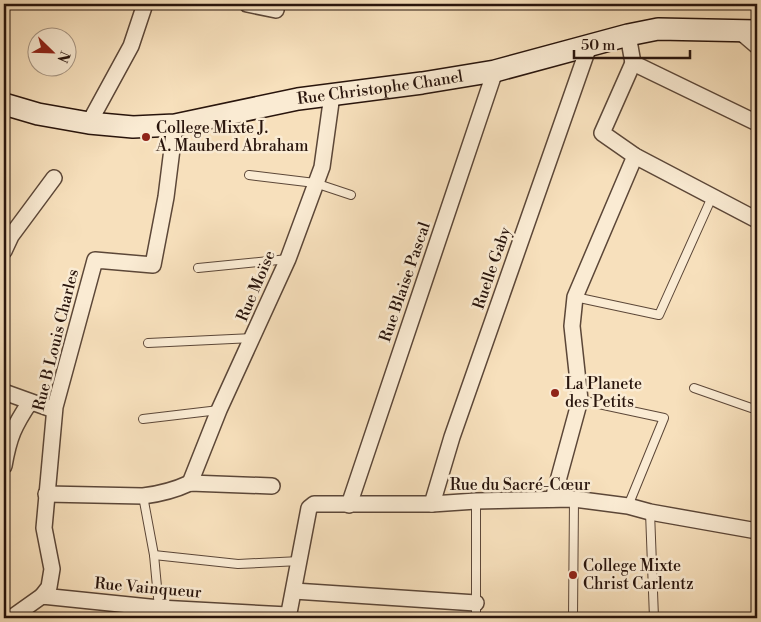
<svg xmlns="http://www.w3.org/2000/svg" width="761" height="622" viewBox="0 0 761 622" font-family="'Libre Bodoni',serif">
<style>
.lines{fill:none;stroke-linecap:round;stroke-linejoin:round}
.lane-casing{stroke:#5c4738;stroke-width:10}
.street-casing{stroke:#5c4738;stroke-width:18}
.secondary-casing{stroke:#28140c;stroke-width:24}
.lane{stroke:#faebd3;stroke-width:8}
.street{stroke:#faebd3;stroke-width:15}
.secondary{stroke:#faebd3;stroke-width:21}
.poi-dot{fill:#8f2418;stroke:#faebd3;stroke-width:2}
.labels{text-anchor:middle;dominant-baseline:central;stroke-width:5;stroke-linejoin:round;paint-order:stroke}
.street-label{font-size:16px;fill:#28140c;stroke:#faebd3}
.poi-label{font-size:16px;fill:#28140c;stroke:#faebd3;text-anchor:start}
</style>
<rect width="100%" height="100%" fill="#f7e0bc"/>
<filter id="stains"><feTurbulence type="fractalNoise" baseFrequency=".004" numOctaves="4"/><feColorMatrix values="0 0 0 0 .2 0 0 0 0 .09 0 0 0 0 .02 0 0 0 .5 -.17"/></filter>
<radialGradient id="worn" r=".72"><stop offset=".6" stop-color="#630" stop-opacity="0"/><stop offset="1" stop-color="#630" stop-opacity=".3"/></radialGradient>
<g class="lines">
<g class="lane-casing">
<g id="lane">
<polyline points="249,175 315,183 351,195"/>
<polyline points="198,268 288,259"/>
<polyline points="575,297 659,315 712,197"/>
<polyline points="148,343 253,338"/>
<polyline points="694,388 757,410"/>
<polyline points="580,400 664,418 628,506"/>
<polyline points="143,419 219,410"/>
<polyline points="143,496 154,555 159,608"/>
<polyline points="650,512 654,618"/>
<polyline points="154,555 238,564 300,561"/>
<polyline points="476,618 476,501"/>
<polyline points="573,618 574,499"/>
</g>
</g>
<g class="street-casing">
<g id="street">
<polyline points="247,4 276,10"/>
<polyline points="737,29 757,46"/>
<polyline points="628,35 633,63 757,123"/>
<polyline points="633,63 602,133 635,156 757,220"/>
<polyline points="89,123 131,46 145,4"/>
<polyline points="4,251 11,236 54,178"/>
<polyline points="4,392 54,410"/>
<path d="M4,466C9,437 14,426 30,402"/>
<polyline points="190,483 219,410 288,259 322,167 332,95"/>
<path d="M46,494L143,496C160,494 175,490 190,483L272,486"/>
<polyline points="553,499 580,400 572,326 575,297 635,156"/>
<polyline points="432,504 452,437 589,46"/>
<polyline points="349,505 495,71"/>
<polyline points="294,591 476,603"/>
<polyline points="42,596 49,587 52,569 44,528 55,407 95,260 153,265 166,197 175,125"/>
<polyline points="11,618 42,596 159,608 288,615"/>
<polyline points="288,618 309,508 314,504 432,504 476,501 574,499 628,506 650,512 757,531"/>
</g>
</g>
<g class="secondary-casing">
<g id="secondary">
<path id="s1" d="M4,104L38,114L89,123L133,127L175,125L298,99L422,83L495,71L628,35L658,29L757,31"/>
</g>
</g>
<use href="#lane" class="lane"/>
<use href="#street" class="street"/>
<use href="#secondary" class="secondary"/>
</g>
<g class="poi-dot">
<circle cx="146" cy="137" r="5"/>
<circle cx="555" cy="393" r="5"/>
<circle cx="573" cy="575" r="5"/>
</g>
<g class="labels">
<g class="street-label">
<text stroke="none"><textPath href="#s1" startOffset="382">Rue Christophe Chanel</textPath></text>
<text transform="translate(492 268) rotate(-71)">Ruelle Gaby</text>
<text transform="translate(405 282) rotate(-71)">Rue Blaise Pascal</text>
<text transform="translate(256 286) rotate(-67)">Rue Moïse</text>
<text transform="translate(56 340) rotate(-76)">Rue B Louis Charles</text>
<text x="520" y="485">Rue du Sacré-Cœur</text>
<text transform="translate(148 588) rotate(5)">Rue Vainqueur</text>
</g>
<g class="poi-label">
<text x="156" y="128">College Mixte J.<tspan x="156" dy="18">A. Mauberd Abraham</tspan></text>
<text x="565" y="384">La Planete<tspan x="565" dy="18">des Petits</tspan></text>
<text x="583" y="566">College Mixte<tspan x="583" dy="18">Christ Carlentz</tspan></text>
</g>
</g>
<rect width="761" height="622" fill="none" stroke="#f7e0bc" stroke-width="20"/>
<rect x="5" y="5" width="751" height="612" fill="none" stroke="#28140c" stroke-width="2.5"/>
<rect x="10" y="10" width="741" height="602" fill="none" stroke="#28140c"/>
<g transform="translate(52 52) rotate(113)"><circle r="24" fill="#faebd3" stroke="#a69583"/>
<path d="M0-4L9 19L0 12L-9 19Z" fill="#8f2418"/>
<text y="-8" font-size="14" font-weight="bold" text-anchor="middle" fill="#28140c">N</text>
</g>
<path d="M574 50v8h116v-8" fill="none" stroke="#28140c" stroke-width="2.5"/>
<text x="581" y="50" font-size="15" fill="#28140c" stroke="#faebd3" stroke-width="4" paint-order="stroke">50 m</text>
<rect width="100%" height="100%" filter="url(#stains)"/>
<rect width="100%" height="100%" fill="url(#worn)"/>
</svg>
